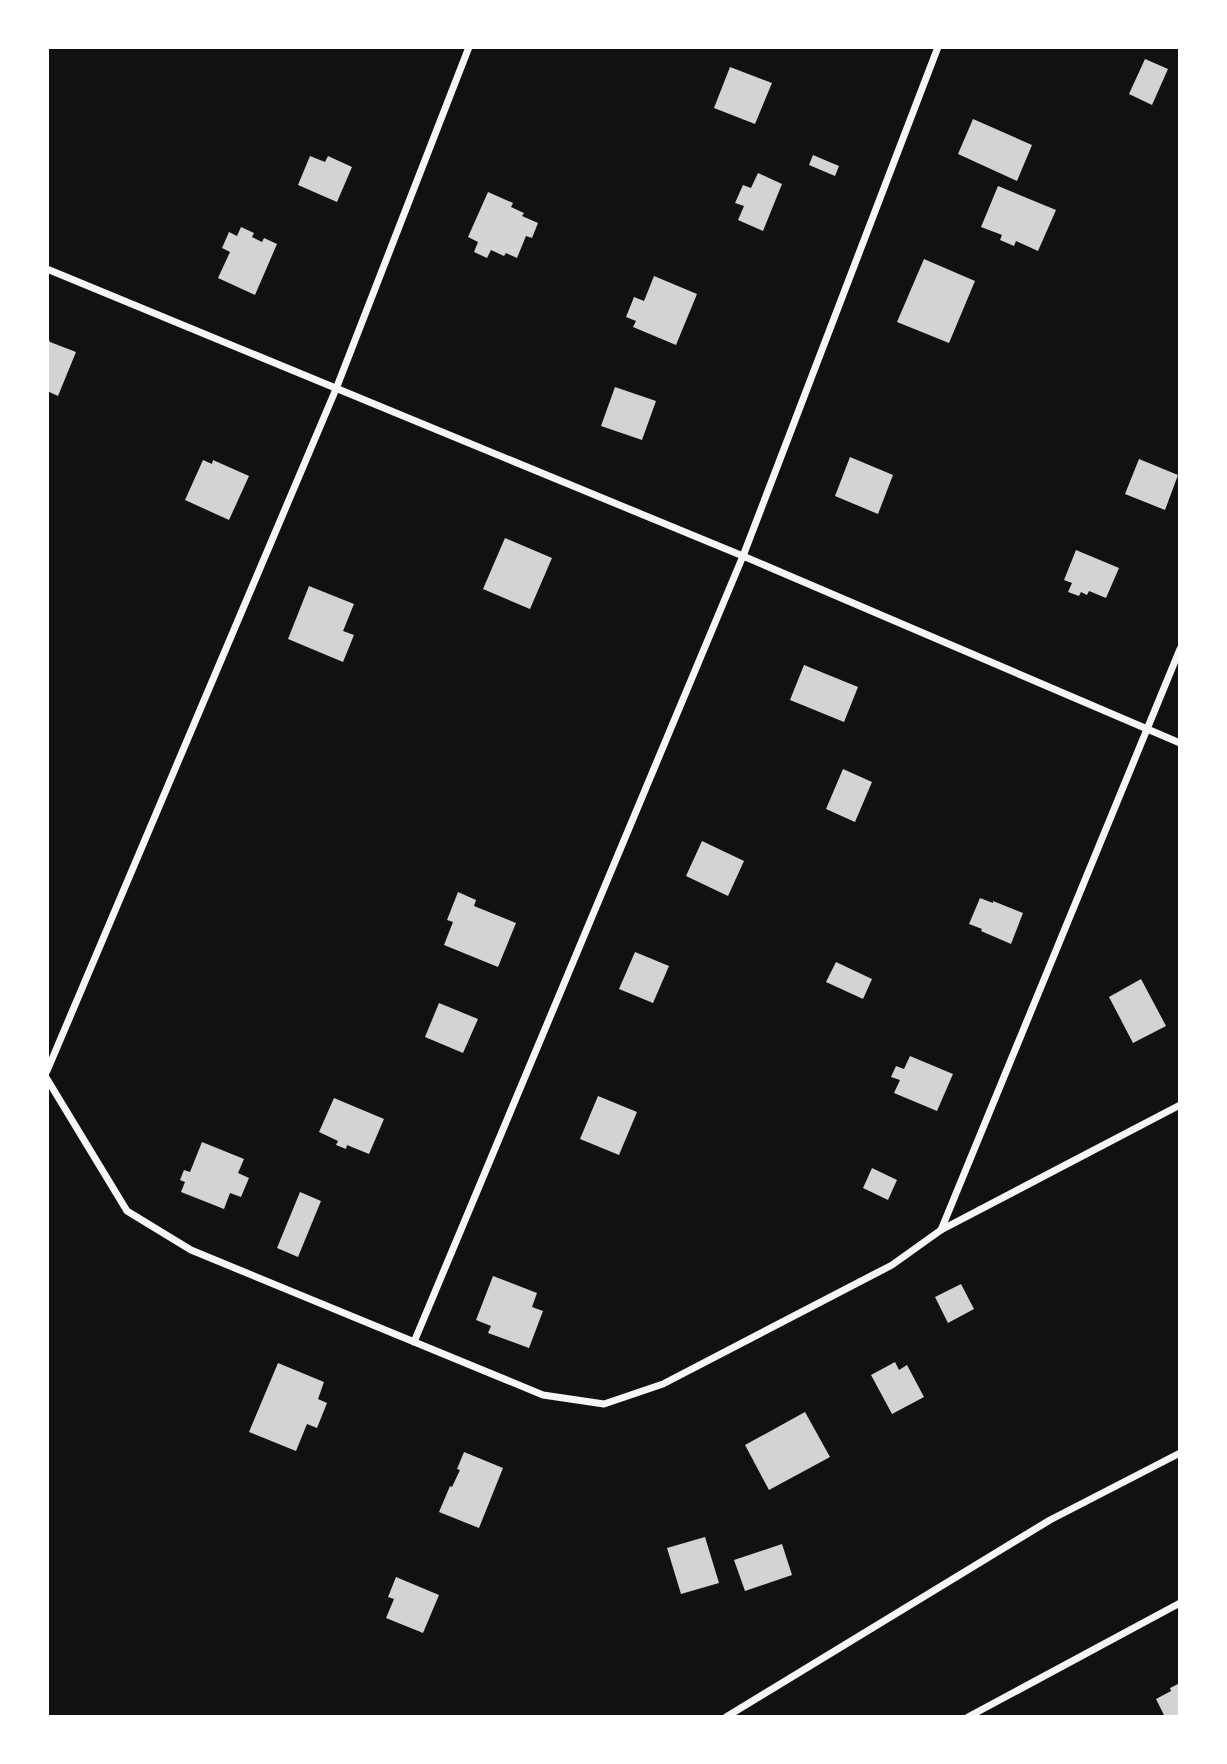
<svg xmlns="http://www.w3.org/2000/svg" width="1227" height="1764" viewBox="0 0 1227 1764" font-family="'Roboto Condensed',sans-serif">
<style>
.building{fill:#d3d3d3}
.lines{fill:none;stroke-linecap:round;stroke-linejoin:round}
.minor{stroke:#f5f5f5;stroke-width:7}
</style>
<rect width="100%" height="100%" fill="#111"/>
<g class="building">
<polygon points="1145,59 1168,69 1152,105 1129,94"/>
<polygon points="730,67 772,83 755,124 714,108"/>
<polygon points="973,119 1032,145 1017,181 958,154"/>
<polygon points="813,155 839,166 835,176 809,165"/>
<polygon points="310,156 325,162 328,156 352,167 337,202 298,185"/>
<polygon points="758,173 782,184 763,231 738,220 744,206 735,203 743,185 751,188"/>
<polygon points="998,186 1056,210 1038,251 1016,241 1014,246 1000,240 1002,235 981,227"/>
<polygon points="488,192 513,203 511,207 524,213 522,216 538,223 532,238 526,236 517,258 506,253 504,256 491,250 487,258 474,252 478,242 468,237"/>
<polygon points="241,227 254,233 252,237 262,242 264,238 277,244 255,295 218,278 230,252 222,248 229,232 237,236"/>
<polygon points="924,259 975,281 949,343 897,322"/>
<polygon points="654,276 697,294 676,345 633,327 636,321 626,317 634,297 644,301"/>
<polygon points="47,335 50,342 76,352 58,396 47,391"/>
<polygon points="615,387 656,401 642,440 601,426"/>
<polygon points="850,457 893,475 878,514 835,496"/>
<polygon points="1139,459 1178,475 1165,510 1125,494"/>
<polygon points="203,460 212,464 213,460 249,476 229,520 185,500"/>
<polygon points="505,538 552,558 530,609 483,589"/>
<polygon points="1076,550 1119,568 1106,598 1089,591 1087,595 1081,592 1079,596 1068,592 1072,583 1064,580"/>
<polygon points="309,586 354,604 343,631 354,635 343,662 288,639"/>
<polygon points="804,665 858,687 844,722 790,700"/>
<polygon points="843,769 872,782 855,822 826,809"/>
<polygon points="702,841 744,861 728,896 686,876"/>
<polygon points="458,892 476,900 474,906 516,923 498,967 444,945 453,922 447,920"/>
<polygon points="980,898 993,903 993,901 1023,913 1011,944 981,931 982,929 969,924"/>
<polygon points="635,952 669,966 653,1003 619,989"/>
<polygon points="836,962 872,979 863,999 826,982"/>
<polygon points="1141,979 1166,1026 1133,1043 1109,997"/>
<polygon points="439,1003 478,1019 463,1053 425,1037"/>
<polygon points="910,1056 953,1074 937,1111 894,1093 900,1080 891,1077 896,1066 904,1069"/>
<polygon points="598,1096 637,1112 619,1155 580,1139"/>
<polygon points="334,1098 384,1119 369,1154 347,1145 346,1149 336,1145 338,1141 319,1132"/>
<polygon points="202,1142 244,1159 238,1173 249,1178 241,1197 230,1193 224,1209 181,1192 185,1182 180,1180 184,1170 190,1172"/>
<polygon points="872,1168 897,1180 888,1200 863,1188"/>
<polygon points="300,1192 321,1201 298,1257 277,1248"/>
<polygon points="493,1276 537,1293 532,1307 543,1311 529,1348 488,1333 491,1326 476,1320"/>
<polygon points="961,1284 974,1309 948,1323 935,1297"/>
<polygon points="895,1362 899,1370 907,1365 924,1397 892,1414 871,1375"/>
<polygon points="278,1363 324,1382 318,1399 327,1403 317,1428 307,1424 296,1451 249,1432"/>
<polygon points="805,1412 830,1457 769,1490 745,1445"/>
<polygon points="464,1452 503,1468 479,1528 439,1512 450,1486 452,1487 460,1470 457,1469"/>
<polygon points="705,1537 719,1583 681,1594 667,1548"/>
<polygon points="782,1544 792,1575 745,1591 734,1560"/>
<polygon points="396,1577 439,1595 423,1633 386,1618 394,1599 388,1597"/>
<polygon points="1180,1683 1180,1717 1165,1717 1156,1699 1171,1691 1170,1688"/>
</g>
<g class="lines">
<g class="minor">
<polyline points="47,269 743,556 1180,743"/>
<polyline points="47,1071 336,389 469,47"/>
<polyline points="47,1079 127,1211 191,1250 543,1395 604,1404 663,1384 892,1265 941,1230 1180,1105"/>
<polyline points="941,1230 1180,649"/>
<polyline points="414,1342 743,556 938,47"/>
<polyline points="726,1717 1050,1520 1180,1453"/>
<polyline points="968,1717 1180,1603"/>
</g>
</g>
<rect width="1227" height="1764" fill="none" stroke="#ffffff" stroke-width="98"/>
</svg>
